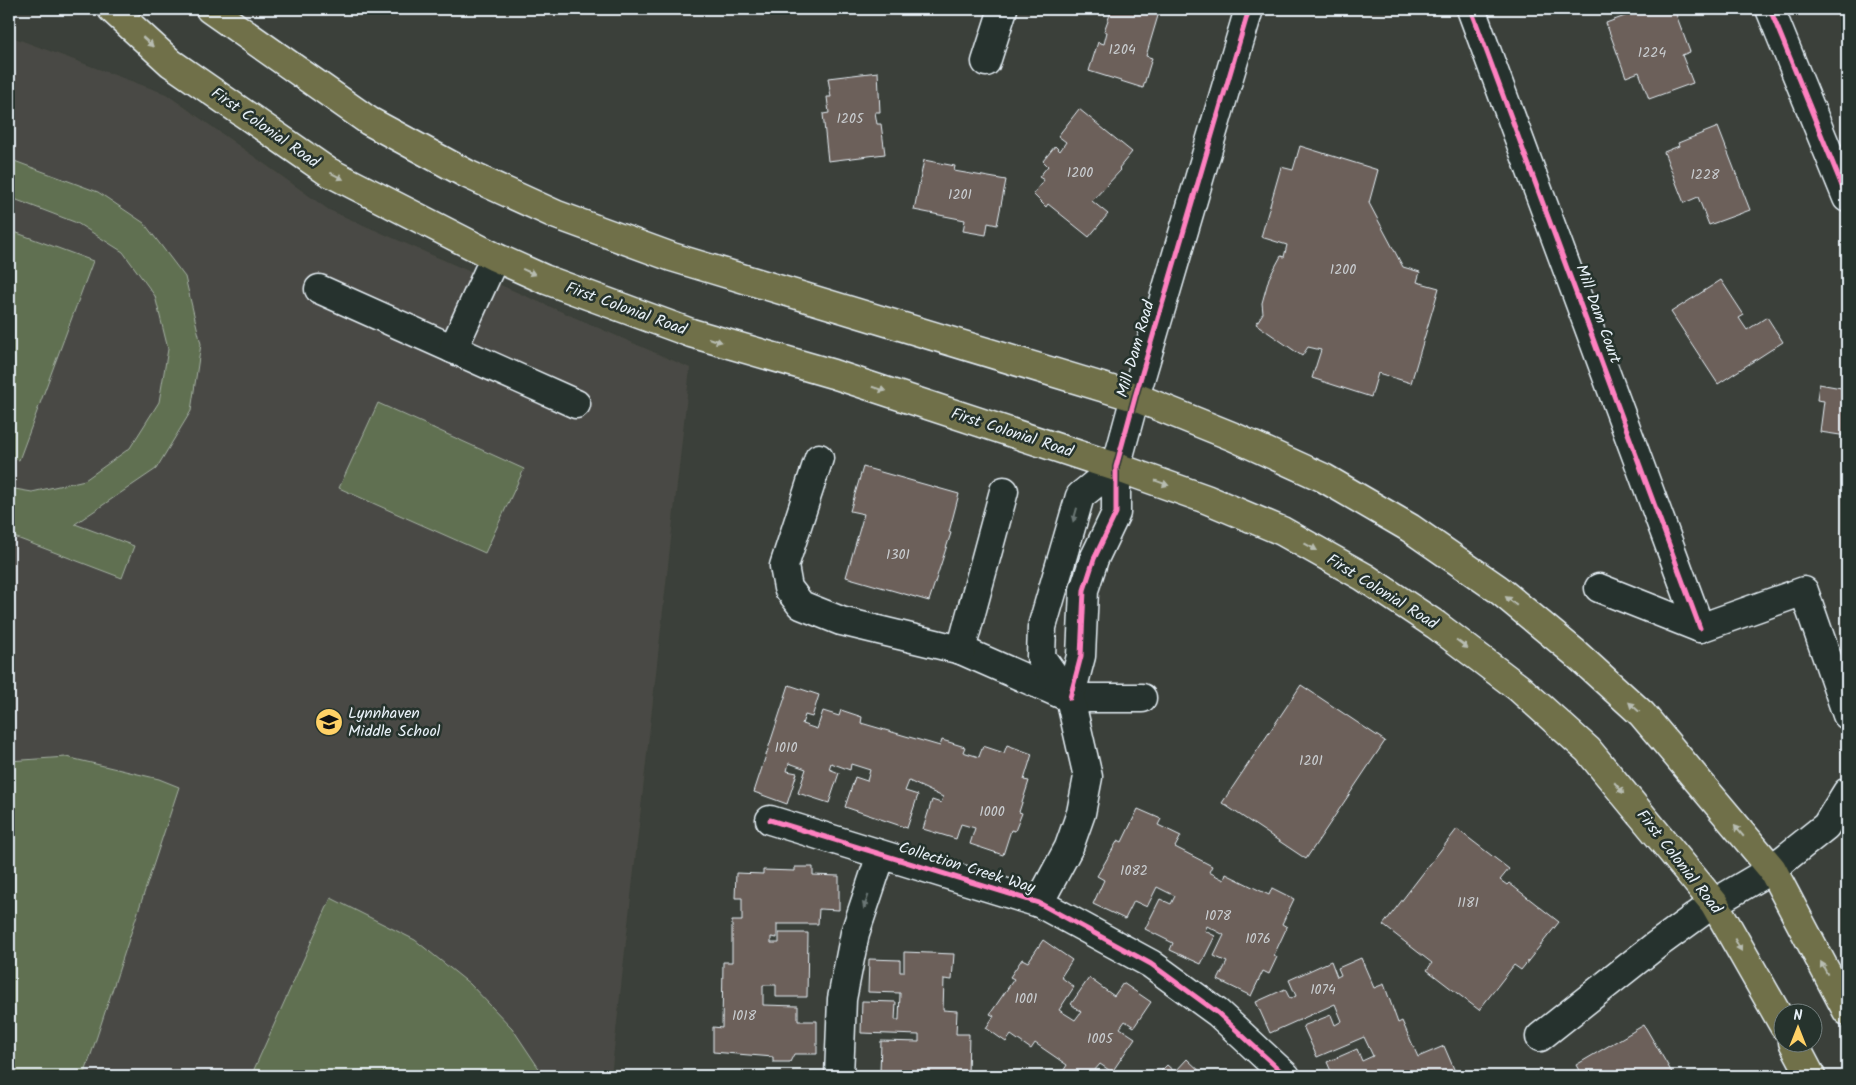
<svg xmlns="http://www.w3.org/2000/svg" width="1856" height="1085" viewBox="0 0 1856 1085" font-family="Kalam,sans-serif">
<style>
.built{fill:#4a4a44}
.green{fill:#617051;stroke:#a4b0a4}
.building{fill:#6c605a;stroke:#e8f1f8}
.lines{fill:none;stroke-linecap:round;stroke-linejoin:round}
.minor-casing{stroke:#e8f1f8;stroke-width:31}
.major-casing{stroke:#e8f1f8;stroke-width:31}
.minor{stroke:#26332d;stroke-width:28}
.major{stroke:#70704a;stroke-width:28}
.cycleway-casing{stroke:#26332d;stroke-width:8}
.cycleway{stroke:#ff80c0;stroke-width:5}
.oneway{fill:#b8bdb2}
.oneway2{fill:#6a7674}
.labels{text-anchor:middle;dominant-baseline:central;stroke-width:5;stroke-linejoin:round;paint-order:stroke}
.number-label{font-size:14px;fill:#c9cdd0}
.street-label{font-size:16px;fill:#e8f1f8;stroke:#26332d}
.poi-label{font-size:16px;fill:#e8f1f8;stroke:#26332d;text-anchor:start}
</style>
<rect width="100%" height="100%" fill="#3b403a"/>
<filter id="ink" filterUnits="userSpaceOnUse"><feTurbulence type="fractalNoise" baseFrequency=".02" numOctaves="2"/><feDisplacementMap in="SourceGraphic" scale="10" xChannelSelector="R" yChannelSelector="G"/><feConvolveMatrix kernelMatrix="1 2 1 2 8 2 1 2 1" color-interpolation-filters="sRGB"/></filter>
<g filter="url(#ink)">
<polygon class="built" points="9,36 166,94 329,210 690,368 611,1076 9,1076"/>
<g class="green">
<polygon points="9,159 98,192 144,223 185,277 201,344 191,411 156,469 75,524 134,546 122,578 9,535 9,488 32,492 85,480 130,448 159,402 168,349 155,296 123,252 77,223 9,197"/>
<polygon points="9,230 93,261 19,460 9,457"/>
<polygon points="378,403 524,469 485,553 339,488"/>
<polygon points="66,757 159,779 179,787 84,1076 9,1076 9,761"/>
<polygon points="331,898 415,940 470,984 512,1028 544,1076 251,1076"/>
</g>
<g class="building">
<polygon points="1112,9 1160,9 1146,56 1152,58 1143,88 1089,71 1098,42 1104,44 1107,32 1104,31"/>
<polygon points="1644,9 1674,9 1690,52 1682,55 1693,83 1649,99 1639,72 1626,77 1606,23"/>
<polygon points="878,72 880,112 875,112 877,124 881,124 885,154 828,161 823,114 829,113 827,97 831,97 828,78"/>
<polygon points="1079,109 1132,152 1119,168 1121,170 1092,201 1108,214 1089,237 1048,204 1046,207 1033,194 1044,180 1039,177 1048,166 1043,161 1055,146 1060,151 1066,142 1058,136"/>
<polygon points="1718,127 1750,210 1709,225 1698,197 1684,203 1664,152 1679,146 1678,143"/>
<polygon points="1300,146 1378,170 1369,203 1403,267 1420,272 1417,282 1439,288 1411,383 1378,373 1371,397 1312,378 1321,350 1308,347 1302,356 1256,324 1263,313 1262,303 1269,278 1281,256 1284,257 1287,245 1261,237 1281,167 1293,170"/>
<polygon points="924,160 955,166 954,171 1006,180 997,225 988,223 986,235 963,231 965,220 914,210"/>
<polygon points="1721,280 1744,315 1739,318 1747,330 1767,317 1783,342 1718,384 1671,312"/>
<polygon points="1819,384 1847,389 1847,436 1820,432 1824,401 1817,400"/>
<polygon points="863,467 959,494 949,532 951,533 929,601 846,577 864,514 850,511"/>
<polygon points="789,685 819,695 812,717 805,715 802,724 817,729 823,711 839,716 841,710 862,717 861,723 940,746 942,740 965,747 963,752 979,757 983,746 1004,753 1007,745 1032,754 1024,780 1029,781 1019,812 1022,813 1015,831 1011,830 1003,855 970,844 975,828 961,824 956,839 923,829 932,800 941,803 943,797 909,781 905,791 918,795 907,828 845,807 855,777 867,781 870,770 851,764 850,770 831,763 829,769 839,773 829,803 798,793 806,769 789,763 787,771 797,773 787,804 754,792"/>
<polygon points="1301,685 1385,741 1306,859 1222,803"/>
<polygon points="1138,809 1161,819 1158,825 1181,836 1175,847 1212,866 1209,872 1224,880 1226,874 1269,895 1272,888 1294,899 1282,924 1287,927 1274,955 1277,957 1269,974 1263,971 1251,996 1218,980 1227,962 1214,956 1224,935 1207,926 1205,931 1215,936 1201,964 1170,950 1173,943 1145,929 1160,899 1171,904 1175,896 1157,887 1147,907 1134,901 1125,919 1093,904 1104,880 1097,876 1118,840 1122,842"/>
<polygon points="1457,829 1509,869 1500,880 1507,885 1509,883 1559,922 1521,970 1514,965 1479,1010 1427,970 1432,963 1383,925"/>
<polygon points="795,867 813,867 813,875 839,876 839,910 819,909 818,924 777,924 777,938 771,937 771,943 779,943 779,933 808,933 807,997 776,997 776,985 763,985 763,1005 798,1006 798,1021 817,1021 817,1054 794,1054 790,1062 773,1062 773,1057 713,1052 713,1027 722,1028 723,962 732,962 732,921 742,921 742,898 735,898 736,873 763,874 763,870 795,871"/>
<polygon points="1043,940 1072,960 1061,977 1074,987 1059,1010 1075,1020 1081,1012 1071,1004 1089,978 1114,996 1123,983 1151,1002 1134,1027 1125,1021 1120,1028 1135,1038 1112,1072 1100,1064 1094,1071 1100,1076 1060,1076 1067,1065 1035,1043 1031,1049 1011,1035 1006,1042 986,1028 994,1016 990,1014 1014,979 1010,977 1022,959 1028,962"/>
<polygon points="904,952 954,954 952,980 944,979 943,1010 957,1011 956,1034 969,1034 968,1076 900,1076 900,1074 880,1073 881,1041 919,1042 919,1035 861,1033 862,1001 896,1002 895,1020 899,1020 900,993 868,992 869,959 900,960 900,972 904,972"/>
<polygon points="1361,958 1374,988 1384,984 1398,1023 1402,1021 1418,1057 1444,1046 1457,1076 1333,1076 1327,1062 1357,1049 1362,1061 1373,1056 1364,1037 1317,1057 1303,1026 1331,1015 1335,1025 1342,1021 1335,1004 1270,1033 1256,1002 1285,989 1290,999 1296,996 1289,980 1331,961 1337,977 1341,975 1338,968"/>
<polygon points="1644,1025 1674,1076 1582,1076 1576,1065"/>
<polygon points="1187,1059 1205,1076 1156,1076 1167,1065 1175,1072"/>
</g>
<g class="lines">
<g class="minor-casing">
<g id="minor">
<polyline points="1471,9 1700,628"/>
<polyline points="1770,9 1847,198"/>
<polyline points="986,62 1003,9"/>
<polyline points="319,289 576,404"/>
<polyline points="453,349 495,257"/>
<polyline points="819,458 784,566 788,588 801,605 841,621 961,650 1070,698 1142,698"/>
<polyline points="1599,588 1700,628 1804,591 1847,715"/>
<polyline points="961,650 1004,491"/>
<polyline points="1070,698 1081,656 1084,590 1094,559 1116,513 1116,467 1135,397 1249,9"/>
<polyline points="770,820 1039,903 1151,964 1218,1013 1286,1076"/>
<polyline points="1039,903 1069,847 1081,813 1088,777 1070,698 1041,657 1042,627 1080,496 1116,467"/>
<polyline points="1540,1037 1655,946 1714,903 1772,869 1826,826 1847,792"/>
<polyline points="839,1076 842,999 855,933 881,855"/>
</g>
</g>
<g class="major-casing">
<g id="major">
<polyline points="112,9 171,63 327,171 495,257 544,279 691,333 833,374 1116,467 1206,499 1282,531 1364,577 1436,625 1519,688 1588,750 1714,903 1784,1026"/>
<polyline points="210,9 369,121 467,174 557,215 672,257 1135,397 1234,437 1324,478 1410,528 1498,589 1574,652 1642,714 1772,869 1847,1011"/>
<polyline points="1793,1042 1811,1076"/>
</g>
</g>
<use href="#minor" class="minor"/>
<use href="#major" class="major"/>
<g class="cycleway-casing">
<g id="cycleway">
<polyline points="1471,9 1700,628"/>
<polyline points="1770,9 1847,198"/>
<polyline points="1070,698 1081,656 1084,590 1094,559 1116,513 1116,467 1135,397 1249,9"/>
<polyline points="770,820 1039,903 1151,964 1218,1013 1286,1076"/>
</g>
</g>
<use href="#cycleway" class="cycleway"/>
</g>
<defs><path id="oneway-solid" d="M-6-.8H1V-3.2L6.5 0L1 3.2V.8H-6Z" transform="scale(1.25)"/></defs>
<g class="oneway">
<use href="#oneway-solid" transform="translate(148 42) rotate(42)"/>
<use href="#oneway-solid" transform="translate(337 176) rotate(27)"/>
<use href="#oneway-solid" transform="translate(529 272) rotate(24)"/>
<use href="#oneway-solid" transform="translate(715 340) rotate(16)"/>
<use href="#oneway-solid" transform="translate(879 389) rotate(18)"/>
<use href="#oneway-solid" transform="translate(1162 483) rotate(20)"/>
<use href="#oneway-solid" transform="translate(1311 547) rotate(29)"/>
<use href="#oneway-solid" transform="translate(1511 601) rotate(-141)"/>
<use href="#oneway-solid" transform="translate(1462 644) rotate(37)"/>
<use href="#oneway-solid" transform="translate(1634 707) rotate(-138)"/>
<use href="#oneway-solid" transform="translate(1619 788) rotate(50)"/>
<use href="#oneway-solid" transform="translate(1739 831) rotate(-130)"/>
<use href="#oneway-solid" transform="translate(1738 945) rotate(61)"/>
<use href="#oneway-solid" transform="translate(1824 968) rotate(-118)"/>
</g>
<g class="oneway2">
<use href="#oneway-solid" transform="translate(1075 515) rotate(106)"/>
<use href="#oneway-solid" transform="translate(866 902) rotate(109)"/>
</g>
</g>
<defs>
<g id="school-disc" transform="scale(1.4375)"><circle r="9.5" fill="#ffd166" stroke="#26332d"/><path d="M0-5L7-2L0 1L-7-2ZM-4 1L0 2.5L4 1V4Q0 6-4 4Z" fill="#111"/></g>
</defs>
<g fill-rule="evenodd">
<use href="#school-disc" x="329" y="722"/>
</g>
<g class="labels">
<g class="number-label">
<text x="1122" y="50">1204</text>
<text x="1652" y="53">1224</text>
<text x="850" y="119">1205</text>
<text x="1080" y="173">1200</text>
<text x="1705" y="175">1228</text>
<text x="960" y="195">1201</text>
<text x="1343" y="270">1200</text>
<text x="898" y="555">1301</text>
<text x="786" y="748">1010</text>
<text x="1311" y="761">1201</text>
<text x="992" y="812">1000</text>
<text x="1134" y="871">1082</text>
<text x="1468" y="903">1181</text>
<text x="1218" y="916">1078</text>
<text x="1258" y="939">1076</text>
<text x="1323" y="990">1074</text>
<text x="1026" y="999">1001</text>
<text x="744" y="1016">1018</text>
<text x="1100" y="1039">1005</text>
</g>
<g class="street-label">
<text transform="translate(265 128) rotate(35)">First Colonial Road</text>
<text transform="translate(626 309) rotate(20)">First Colonial Road</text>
<text transform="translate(1598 314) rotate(70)">Mill Dam Court</text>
<text transform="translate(1136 349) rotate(-74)">Mill Dam Road</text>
<text transform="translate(1012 433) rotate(18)">First Colonial Road</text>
<text transform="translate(1382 592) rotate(32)">First Colonial Road</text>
<text transform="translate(1679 862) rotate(52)">First Colonial Road</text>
<text transform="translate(967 868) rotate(17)">Collection Creek Way</text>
</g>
<g class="poi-label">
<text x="348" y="713">Lynnhaven<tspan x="348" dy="18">Middle School</tspan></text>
</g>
</g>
<rect width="1856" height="1085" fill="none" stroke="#26332d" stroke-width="30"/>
<rect x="15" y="15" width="1826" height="1055" fill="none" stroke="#e8f1f8" stroke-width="2" filter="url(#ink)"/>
<g transform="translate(1798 1028)"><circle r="24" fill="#26332d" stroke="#747f7e"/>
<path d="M0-4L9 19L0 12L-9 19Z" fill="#ffd166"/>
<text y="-8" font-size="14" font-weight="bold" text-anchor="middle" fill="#e8f1f8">N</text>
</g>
</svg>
